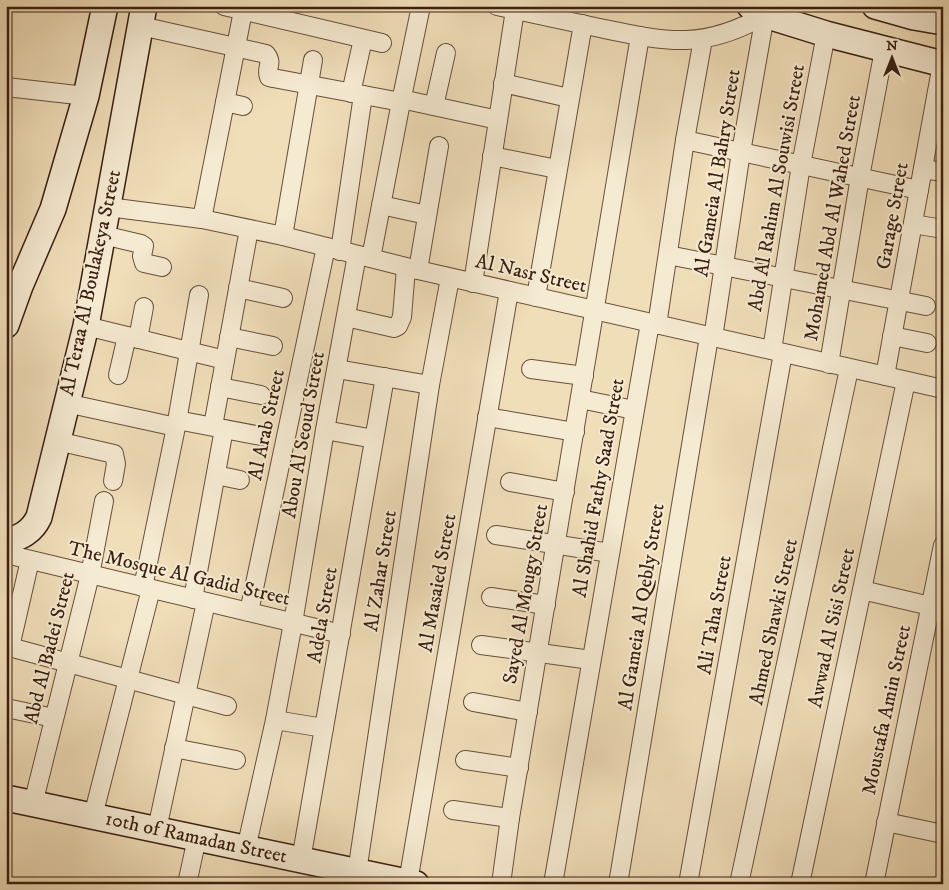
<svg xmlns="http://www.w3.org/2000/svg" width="949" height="890" viewBox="0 0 949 890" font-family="'IM FELL DW Pica',serif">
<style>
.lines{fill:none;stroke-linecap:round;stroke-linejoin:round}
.street-casing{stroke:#684f3b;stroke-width:20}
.secondary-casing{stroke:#3a1f11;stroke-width:28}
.street{stroke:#f5ead2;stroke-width:18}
.secondary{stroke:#f5ead2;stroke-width:25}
.labels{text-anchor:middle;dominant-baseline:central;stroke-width:4;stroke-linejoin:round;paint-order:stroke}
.street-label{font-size:20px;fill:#3a1f11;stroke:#f5ead2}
</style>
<rect width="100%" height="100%" fill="#f0deb9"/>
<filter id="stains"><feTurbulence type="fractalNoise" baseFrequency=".004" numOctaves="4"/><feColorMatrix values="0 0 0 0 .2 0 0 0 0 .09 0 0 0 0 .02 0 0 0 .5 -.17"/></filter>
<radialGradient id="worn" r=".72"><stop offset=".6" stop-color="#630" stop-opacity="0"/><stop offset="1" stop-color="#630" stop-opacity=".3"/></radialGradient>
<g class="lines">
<g class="street-casing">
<g id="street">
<polyline points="224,6 382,43"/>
<path d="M497,6C529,13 562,20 595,27C663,41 701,52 765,15"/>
<path d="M141,26L266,54C274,64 265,68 269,77L273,78L401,102"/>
<polyline points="503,83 569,98"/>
<polyline points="6,87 86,96"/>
<polyline points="351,93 363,39"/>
<polyline points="401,99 498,120"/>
<polyline points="225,102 243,106"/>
<polyline points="434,106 446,53"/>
<polyline points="685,140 919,190"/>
<polyline points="492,156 557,169"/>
<polyline points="923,169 943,172"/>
<polyline points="381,205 427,215"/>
<polyline points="108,207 202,219 283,236 418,270 943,389"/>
<polyline points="202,219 243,11"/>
<polyline points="913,224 943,229"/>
<polyline points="103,235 141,244 144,246 142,256 144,263 162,267"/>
<polyline points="283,236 313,60"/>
<polyline points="340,251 363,95"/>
<polyline points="668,255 926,306"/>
<polyline points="371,258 401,102 421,6"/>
<polyline points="418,270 439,146"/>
<polyline points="473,283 515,10"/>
<polyline points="238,288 283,298"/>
<polyline points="536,297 583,24"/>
<polyline points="346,317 394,328 398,326 402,317 406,268"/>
<polyline points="657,325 685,140 703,39"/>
<polyline points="86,326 225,360"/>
<polyline points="892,336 927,343"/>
<polyline points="229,337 273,346"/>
<polyline points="713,338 741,152 765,15"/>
<polyline points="138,339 144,307"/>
<polyline points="772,350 801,165 826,34"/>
<polyline points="829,364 860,177 884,50"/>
<polyline points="337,369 430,385"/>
<polyline points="531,369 584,376"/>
<polyline points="118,375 127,336"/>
<polyline points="885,376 942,64"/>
<polyline points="220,387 261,395"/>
<polyline points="580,399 634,410"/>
<polyline points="66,403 176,427"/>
<polyline points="487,417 575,432"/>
<polyline points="177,420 261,436"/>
<polyline points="213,426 249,229"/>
<polyline points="325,430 374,439"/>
<polyline points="57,441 114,454 116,464 113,481"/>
<polyline points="216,475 240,480"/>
<polyline points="510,482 565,492"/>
<polyline points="496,535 610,553"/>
<polyline points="6,554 341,634"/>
<polyline points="143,587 176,427 199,295"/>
<polyline points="862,590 943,609"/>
<polyline points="491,597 546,605"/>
<polyline points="193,599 224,429"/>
<polyline points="249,612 326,247"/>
<polyline points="481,645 591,660"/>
<polyline points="6,646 227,706"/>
<polyline points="10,647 30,560"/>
<polyline points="473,702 528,712"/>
<polyline points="6,708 54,718"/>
<polyline points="275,720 324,728"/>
<polyline points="174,748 236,760"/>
<polyline points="465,760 519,768"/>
<polyline points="33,804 90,575 104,501"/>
<polyline points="453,810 510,818"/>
<polyline points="93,816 151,589"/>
<polyline points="886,822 943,834"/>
<polyline points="157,829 206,602"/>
<polyline points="246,849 275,720 293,623 325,430 357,255"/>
<polyline points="301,860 385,377"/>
<polyline points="357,872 430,385 450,278"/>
<polyline points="408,882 509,291"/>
<polyline points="187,884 197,838"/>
<polyline points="501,884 510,818 640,36"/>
<polyline points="553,884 650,323"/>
<polyline points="618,884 709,337"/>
<polyline points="688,884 783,353"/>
<polyline points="739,884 849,369"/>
<polyline points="800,884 906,381"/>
<polyline points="874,884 943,545"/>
</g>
</g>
<g class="secondary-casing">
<g id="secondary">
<polyline points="750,6 765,15 826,34 943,64"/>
<polyline points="875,6 914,17 943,22"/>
<polyline points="6,325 20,286 53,209 86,96 105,6"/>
<path d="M6,542C21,537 32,532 39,517L86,326L144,6"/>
<polyline points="6,798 416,884"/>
</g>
</g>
<use href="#street" class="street"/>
<use href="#secondary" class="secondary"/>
</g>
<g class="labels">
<g class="street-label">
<text transform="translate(718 173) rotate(-81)">Al Gameia Al Bahry Street</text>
<text transform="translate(777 188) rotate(-80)">Abd Al Rahim Al Souwisi Street</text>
<text transform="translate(893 216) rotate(-80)">Garage Street</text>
<text transform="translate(833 218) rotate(-80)">Mohamed Abd Al Wahed Street</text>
<text transform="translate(531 274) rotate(13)">Al Nasr Street</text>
<text transform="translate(91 283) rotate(-78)">Al Teraa Al Boulakeya Street</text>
<text transform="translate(267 425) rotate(-78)">Al Arab Street</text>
<text transform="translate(304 435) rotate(-80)">Abou Al Seoud Street</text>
<text transform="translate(599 488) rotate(-80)">Al Shahid Fathy Saad Street</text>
<text transform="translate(381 571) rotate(-81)">Al Zahar Street</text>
<text transform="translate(179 574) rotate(13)">The Mosque Al Gadid Street</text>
<text transform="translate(438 583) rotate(-80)">Al Masaied Street</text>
<text transform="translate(526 594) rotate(-80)">Sayed Al Mougy Street</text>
<text transform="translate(642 607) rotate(-81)">Al Gameia Al Qebly Street</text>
<text transform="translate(323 615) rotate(-80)">Adela Street</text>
<text transform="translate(715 615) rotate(-80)">Ali Taha Street</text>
<text transform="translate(774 622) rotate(-78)">Ahmed Shawki Street</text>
<text transform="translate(832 628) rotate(-78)">Awwad Al Sisi Street</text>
<text transform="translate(50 648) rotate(-76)">Abd Al Badei Street</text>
<text transform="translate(887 710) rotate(-78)">Moustafa Amin Street</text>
<text transform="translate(196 838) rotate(12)">10th of Ramadan Street</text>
</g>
</g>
<rect width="949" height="890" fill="none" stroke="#f0deb9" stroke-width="25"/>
<rect x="8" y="8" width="934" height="875" fill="none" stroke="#3a1f11" stroke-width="2.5"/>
<rect x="12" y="12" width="924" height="865" fill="none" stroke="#3a1f11"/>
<g transform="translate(892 58)" stroke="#f5ead2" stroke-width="4" paint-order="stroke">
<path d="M0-4L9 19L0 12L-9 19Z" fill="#3a1f11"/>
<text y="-8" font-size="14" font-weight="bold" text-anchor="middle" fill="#3a1f11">N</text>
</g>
<rect width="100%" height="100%" filter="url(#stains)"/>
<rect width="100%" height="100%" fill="url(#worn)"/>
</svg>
